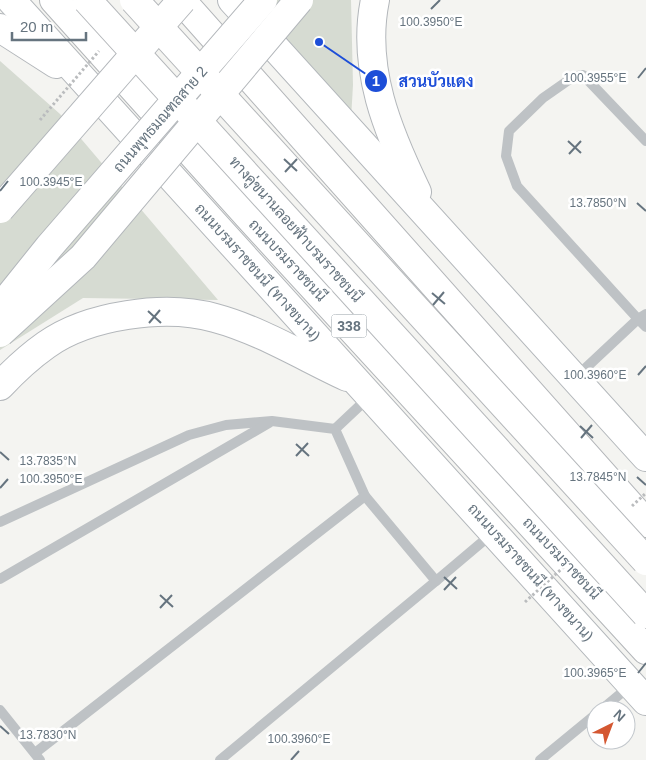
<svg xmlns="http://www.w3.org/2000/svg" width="646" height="760" viewBox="0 0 646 760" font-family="Arial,Sarabun,sans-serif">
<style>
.green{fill:#d6dbd2}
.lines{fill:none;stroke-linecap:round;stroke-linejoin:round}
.secondary-casing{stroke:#b3b7bb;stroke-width:30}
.trunk-casing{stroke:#b3b6b9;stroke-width:30}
.service{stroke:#bec2c5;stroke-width:10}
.secondary{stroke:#fff;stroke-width:28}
.trunk{stroke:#fff;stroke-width:28}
.secondary-bridge-casing{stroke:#b3b7bb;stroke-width:30;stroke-linecap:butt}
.primary-bridge-casing{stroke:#b4b7ba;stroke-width:30;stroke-linecap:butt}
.path-bridge{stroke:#babcbe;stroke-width:3;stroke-dasharray:2.5 2.5;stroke-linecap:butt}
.secondary-bridge{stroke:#fff;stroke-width:28}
.primary-bridge{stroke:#fff;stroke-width:28}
.ticks{fill:none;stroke:#66747f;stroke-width:2}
.labels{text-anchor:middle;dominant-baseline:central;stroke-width:5;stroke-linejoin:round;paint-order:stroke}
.shield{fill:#fff;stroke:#949ea5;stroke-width:1}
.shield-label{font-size:14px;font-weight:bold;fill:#66747f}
.street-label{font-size:15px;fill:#66747f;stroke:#fff}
.ticks-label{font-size:12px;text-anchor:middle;fill:#66747f;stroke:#fff;stroke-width:5;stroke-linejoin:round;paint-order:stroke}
.leader{fill:none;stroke:#1d4ed8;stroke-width:2}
.callout-dot{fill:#1d4ed8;stroke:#fff;stroke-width:2}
.mark-label{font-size:15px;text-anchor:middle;font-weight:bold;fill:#fff}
.callout-label{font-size:16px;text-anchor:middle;font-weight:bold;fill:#1d4ed8;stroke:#fff;stroke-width:5;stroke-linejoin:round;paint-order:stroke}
</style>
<rect width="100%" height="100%" fill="#f4f4f1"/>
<g class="green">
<polygon points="251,0 351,0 353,85 351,119"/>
<polygon points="0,61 60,114 218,300 83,298 0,350"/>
</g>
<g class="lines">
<g class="secondary-casing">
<g id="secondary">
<polyline points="11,0 646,701"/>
<polyline points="232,0 646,457"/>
<path d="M375,0C361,68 388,132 417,192"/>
<polyline points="0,28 56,64"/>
<path d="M0,386C14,371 29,357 46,345C88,315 165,304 215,318C260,330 304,357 347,377"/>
</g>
</g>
<g class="trunk-casing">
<g id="trunk">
<polyline points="54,0 247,215 646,650"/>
<polyline points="181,0 646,523"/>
</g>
</g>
<g class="service">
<polyline points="646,314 638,319 646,327"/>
<polyline points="575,378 638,319 517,186 506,156 509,131 543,98 573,77 583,75 646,141"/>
<polyline points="335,429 369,397"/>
<polyline points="0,522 189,435 226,425 272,421 335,429 365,496 436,581 220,760"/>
<polyline points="0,579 269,423"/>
<polyline points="436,581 494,532"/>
<polyline points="0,710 40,760"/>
<polyline points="601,710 631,685"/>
<polyline points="35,753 365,496"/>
<polyline points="540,760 596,714"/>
</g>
<use href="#secondary" class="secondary"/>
<use href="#trunk" class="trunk"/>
<g class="secondary-bridge-casing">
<g id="secondary-bridge">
<polyline points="0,209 182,0"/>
<polyline points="0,308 49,247 263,0"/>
<polyline points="0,333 83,257 299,0"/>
</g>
</g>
<g class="primary-bridge-casing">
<g id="primary-bridge">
<polyline points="87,0 646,614"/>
<polyline points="134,0 646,561"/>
</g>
</g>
<g class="path-bridge">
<polyline points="40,120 99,51"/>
<polyline points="632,506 646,493"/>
<polyline points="525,602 567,564"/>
</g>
<use href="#secondary-bridge" class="secondary-bridge"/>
<use href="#primary-bridge" class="primary-bridge"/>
</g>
<path class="ticks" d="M431,9L440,0M638,78L646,68M568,141L581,153M569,154L581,141M284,159L297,171M285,172L297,159M0,191L8,181M637,203L646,211M432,293L445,304M433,305L444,292M148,311L161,323M149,323L160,310M638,375L646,366M580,426L593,438M581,438L592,425M296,444L309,456M0,452L9,460M296,456L308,443M637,477L646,485M0,488L8,479M444,577L457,589M444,590L456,577M160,595L173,607M160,608L172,595M638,673L646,663M0,726L9,734M291,760L299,751"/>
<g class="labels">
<rect class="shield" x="331.5" y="314.5" width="35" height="23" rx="4"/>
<g class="shield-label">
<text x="349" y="326">338</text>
</g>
<g class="street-label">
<text transform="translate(160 119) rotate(-49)">ถนนพุทธมณฑลสาย 2</text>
<text transform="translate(296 229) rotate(48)">ทางคู่ขนานลอยฟ้าบรมราชชนนี</text>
<text transform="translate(288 260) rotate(47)">ถนนบรมราชชนนี</text>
<text transform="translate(258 272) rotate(48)">ถนนบรมราชชนนี (ทางขนาน)</text>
<text transform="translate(562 558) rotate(47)">ถนนบรมราชชนนี</text>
<text transform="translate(531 572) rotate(48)">ถนนบรมราชชนนี (ทางขนาน)</text>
</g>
</g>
<g class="ticks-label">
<text x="431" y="26">100.3950°E</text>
<text x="595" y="82">100.3955°E</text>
<text x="51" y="186">100.3945°E</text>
<text x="598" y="207">13.7850°N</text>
<text x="595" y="379">100.3960°E</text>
<text x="48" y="465">13.7835°N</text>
<text x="598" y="481">13.7845°N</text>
<text x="51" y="483">100.3950°E</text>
<text x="595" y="677">100.3965°E</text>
<text x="48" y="739">13.7830°N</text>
<text x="299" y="743">100.3960°E</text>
</g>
<path class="leader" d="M319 42L376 81"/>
<g class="callout-dot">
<circle cx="319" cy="42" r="5"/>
<circle cx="376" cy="81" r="12"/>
</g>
<g class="mark-label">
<text x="376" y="86">1</text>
</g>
<g class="callout-label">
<text x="436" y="87">สวนบัวแดง</text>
</g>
<g transform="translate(611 725) rotate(42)"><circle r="24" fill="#ffffff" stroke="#c2c7cc"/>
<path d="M0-4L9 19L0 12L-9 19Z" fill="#d45731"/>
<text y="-8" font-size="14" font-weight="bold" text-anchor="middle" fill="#66747f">N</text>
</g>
<path d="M12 32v8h74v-8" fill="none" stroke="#66747f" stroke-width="2.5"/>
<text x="20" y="32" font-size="15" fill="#66747f" stroke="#ffffff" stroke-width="4" paint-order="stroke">20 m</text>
</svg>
